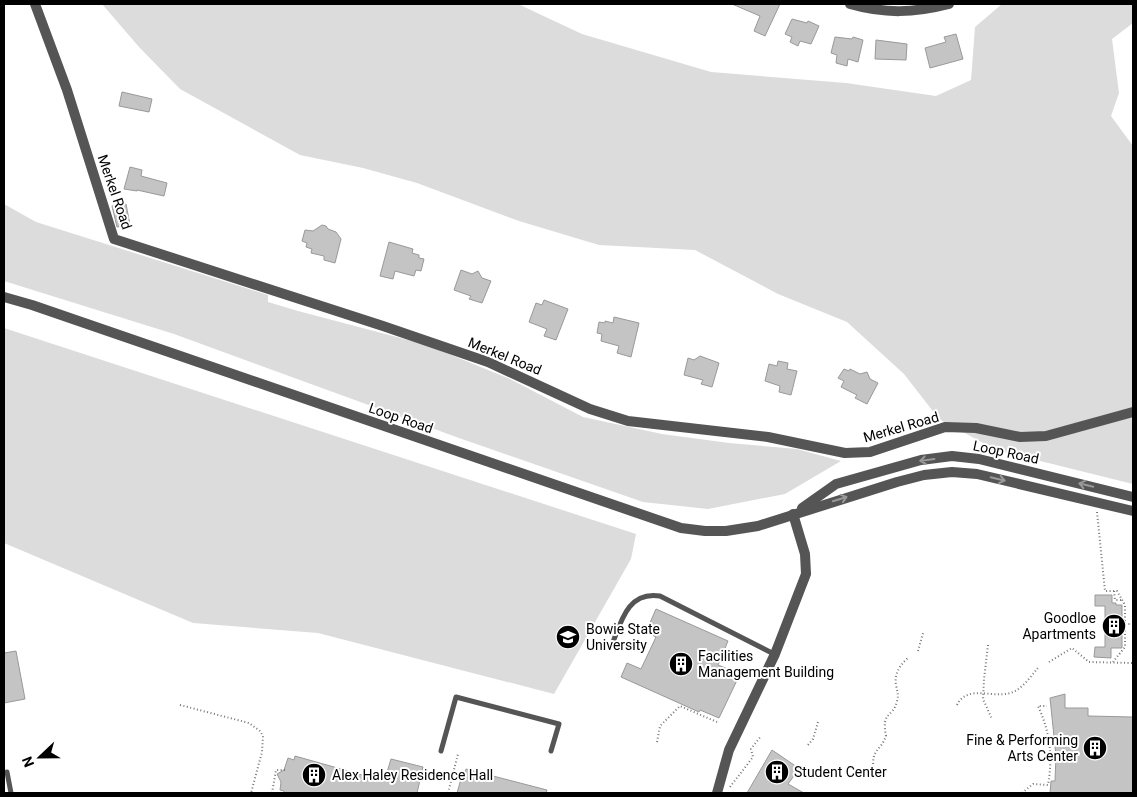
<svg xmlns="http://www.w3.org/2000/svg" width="1137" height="797" viewBox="0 0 1137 797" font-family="Roboto,sans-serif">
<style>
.green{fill:#dcdcdc}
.building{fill:#c4c4c4;stroke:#999}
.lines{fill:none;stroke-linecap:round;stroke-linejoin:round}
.path{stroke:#777;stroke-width:2;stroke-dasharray:1 2.5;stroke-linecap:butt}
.service{stroke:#555;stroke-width:5}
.minor{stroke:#555;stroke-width:10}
.oneway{stroke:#999}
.labels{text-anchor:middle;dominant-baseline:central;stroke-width:4;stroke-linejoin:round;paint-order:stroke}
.street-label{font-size:14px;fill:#000;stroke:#fff}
.poi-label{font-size:14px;fill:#000;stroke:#fff;text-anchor:start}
</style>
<rect width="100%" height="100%" fill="#fff"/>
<g class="green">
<polygon points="102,4 518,4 582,34 711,72 846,83 936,96 971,80 975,27 1002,4 1133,4 1133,23 1112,39 1119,93 1111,116 1133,146 1133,484 996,450 939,419 904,374 847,322 778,294 695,250 599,245 519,221 417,183 363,168 300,155 180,89 139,47"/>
<polygon points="4,204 36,222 268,295 268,302 298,311 427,345 510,379 583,417 662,434 729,443 797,449 841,461 785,494 708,509 643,502 459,438 174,334 4,281"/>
<polygon points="4,328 636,534 631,559 554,694 318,633 193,623 4,543"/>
</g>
<g class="building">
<polygon points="732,4 780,4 765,36 754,31 760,16"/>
<polygon points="792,19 807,23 808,21 819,26 811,44 800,41 798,46 790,42 792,37 785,34"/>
<polygon points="956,34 963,59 930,68 925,48 946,42 944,37"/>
<polygon points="835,37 852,39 853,37 863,40 858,62 848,59 847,66 836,63 837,55 831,53"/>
<polygon points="876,40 907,44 906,60 875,59"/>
<polygon points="122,92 152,99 149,112 119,106"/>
<polygon points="130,167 142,170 141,176 167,183 164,196 137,190 137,191 124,189"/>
<polygon points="126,204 130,225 117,227 112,206"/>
<polygon points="322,225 326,226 328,229 336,232 341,239 335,263 324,260 324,256 311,253 312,249 306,247 307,243 302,241 305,230 313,231"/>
<polygon points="389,242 413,249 412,253 419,255 419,258 424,259 421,271 416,270 414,276 395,271 393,279 380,276"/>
<polygon points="461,270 472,274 478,271 482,278 491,281 482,303 469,299 471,296 454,290"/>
<polygon points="544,300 568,309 556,340 544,336 547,329 529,322 536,303 542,305"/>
<polygon points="614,317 639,323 631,357 617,353 619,346 601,341 602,334 597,333 599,322 605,323 605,321 613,323"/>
<polygon points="700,356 719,363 712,387 701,384 703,380 684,375 688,358 694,360"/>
<polygon points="778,361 788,363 787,369 797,371 791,395 779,392 780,386 765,381 769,364 777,366"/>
<polygon points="844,369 849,371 850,369 860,374 867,372 870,379 878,383 867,404 855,398 857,395 841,387 844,381 838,378"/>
<polygon points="1095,595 1112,595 1112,603 1116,603 1116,605 1122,605 1122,648 1111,648 1111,658 1094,657 1095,647 1105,647 1105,606 1095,606"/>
<polygon points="656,609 728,641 718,665 740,674 719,718 700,710 699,712 621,677 627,663 641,669 656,637 646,632"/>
<polygon points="16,651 25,699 4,703 4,653"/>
<polygon points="1065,694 1065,708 1088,708 1088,716 1133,717 1133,793 1050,793 1051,781 1055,781 1056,756 1050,698"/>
<polygon points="772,750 797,767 794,771 796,773 788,784 804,793 747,793"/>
<polygon points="295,756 380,780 381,778 385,779 391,759 423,767 417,793 284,793 284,791 280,790 281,782 277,774 284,770 288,758 294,760"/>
<polygon points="466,769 547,790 546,793 457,793 463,772 465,773"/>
</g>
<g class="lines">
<g class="path">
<polyline points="1097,512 1105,591 1117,591 1125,605 1125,647 1113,662"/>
<polyline points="1114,591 1115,600 1123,600"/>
<polyline points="1125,624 1133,624"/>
<polyline points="988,645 984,679 983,699 992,719"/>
<polyline points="918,651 923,633"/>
<polyline points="1049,662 1072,648 1089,662 1133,663"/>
<polyline points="180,705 249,723 260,731 263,736 262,752 251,793"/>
<path d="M957,705C968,683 994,700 1013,692C1023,688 1031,676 1038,668"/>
<polyline points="657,742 660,726 680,706 717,722"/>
<polyline points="808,745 813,739 818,722"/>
<path d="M874,771C870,749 881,751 886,736C881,710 893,719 897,701C899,695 897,691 896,685C894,674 900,665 908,658"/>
<polyline points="730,787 753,757 751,749 761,736"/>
<polyline points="272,793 276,770 287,770"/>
<polyline points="448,793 458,754"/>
<path d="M1022,793L1033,784L1048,785C1053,756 1050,732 1038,706H1047"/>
</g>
<g class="service">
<path d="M612,645C621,621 628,591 660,596L774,654"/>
<polyline points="441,751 456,697 559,724 551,751"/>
<polyline points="7,772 11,793"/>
</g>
<g class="minor">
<polyline points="35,4 67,90 114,239 383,326 488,362 590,409 628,421 768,437 845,453 870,452 945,427 976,428 1020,437 1046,436 1133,412"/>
<path d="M850,4C885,14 914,13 949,4"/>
<polyline points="4,297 32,305 681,528 705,531 726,531 758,526 897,482 924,475 952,472 977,474 1133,511"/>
<polyline points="802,508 836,484 921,460 952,456 979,459 1133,497"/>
<polyline points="717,793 729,750 775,654 806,574 805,554 793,514"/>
</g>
</g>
<defs><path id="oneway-shaft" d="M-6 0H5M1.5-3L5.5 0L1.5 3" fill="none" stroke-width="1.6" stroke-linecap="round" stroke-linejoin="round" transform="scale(1.25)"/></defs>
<g class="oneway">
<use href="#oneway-shaft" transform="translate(927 460) rotate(172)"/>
<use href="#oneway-shaft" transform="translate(998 479) rotate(14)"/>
<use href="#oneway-shaft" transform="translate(1086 485) rotate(-166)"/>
<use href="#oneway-shaft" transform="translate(840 499) rotate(-17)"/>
</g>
<defs>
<g id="building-disc" transform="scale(1.25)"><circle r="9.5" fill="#000" stroke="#fff"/><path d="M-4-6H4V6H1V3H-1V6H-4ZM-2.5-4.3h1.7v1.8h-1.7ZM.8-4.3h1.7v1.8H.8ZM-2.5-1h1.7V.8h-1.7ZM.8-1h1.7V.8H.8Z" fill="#fff"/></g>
<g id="university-disc" transform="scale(1.25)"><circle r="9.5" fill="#000" stroke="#fff"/><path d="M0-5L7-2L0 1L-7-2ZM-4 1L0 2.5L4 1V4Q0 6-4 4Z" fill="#fff"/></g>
</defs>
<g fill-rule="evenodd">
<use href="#building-disc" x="1114" y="626"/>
<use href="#university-disc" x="568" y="637"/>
<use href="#building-disc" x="681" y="664"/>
<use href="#building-disc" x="1095" y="748"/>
<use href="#building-disc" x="777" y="772"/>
<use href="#building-disc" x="314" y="775"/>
</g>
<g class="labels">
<g class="street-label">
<text transform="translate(115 192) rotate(71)">Merkel Road</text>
<text transform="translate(505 356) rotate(22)">Merkel Road</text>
<text transform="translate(401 418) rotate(19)">Loop Road</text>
<text transform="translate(901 427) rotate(-16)">Merkel Road</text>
<text transform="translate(1006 452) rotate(12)">Loop Road</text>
</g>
<g class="poi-label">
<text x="1096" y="618" text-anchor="end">Goodloe<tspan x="1096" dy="16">Apartments</tspan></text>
<text x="586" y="629">Bowie State<tspan x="586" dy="16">University</tspan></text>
<text x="698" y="656">Facilities<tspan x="698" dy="16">Management Building</tspan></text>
<text x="1078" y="740" text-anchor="end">Fine &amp; Performing<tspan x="1078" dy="16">Arts Center</tspan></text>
<text x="794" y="772">Student Center</text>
<text x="332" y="775">Alex Haley Residence Hall</text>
</g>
</g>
<rect width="1137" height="797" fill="none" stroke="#000000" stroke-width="10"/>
<g transform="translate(40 757) rotate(248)" stroke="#ffffff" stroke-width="4" paint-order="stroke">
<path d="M0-4L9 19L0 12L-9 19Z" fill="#000000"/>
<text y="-8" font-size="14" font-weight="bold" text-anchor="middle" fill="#000000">N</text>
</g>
</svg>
